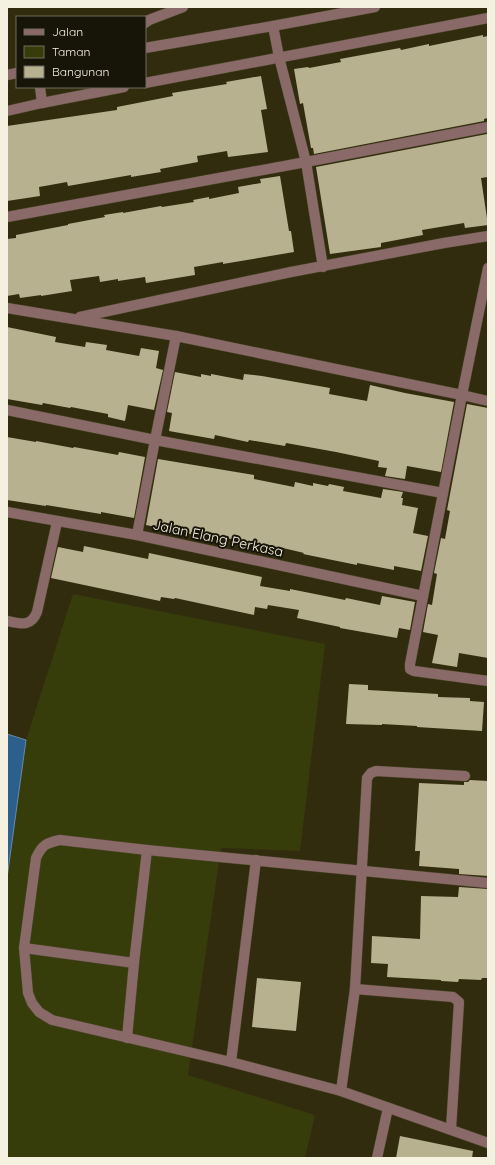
<svg xmlns="http://www.w3.org/2000/svg" width="495" height="1165" viewBox="0 0 495 1165" font-family="Quicksand,sans-serif">
<style>
.green{fill:#373c0b}
.water{fill:#2c5f8c;stroke:#688ba5}
.building{fill:#b8b190}
.lines{fill:none;stroke-linecap:round;stroke-linejoin:round}
.minor-casing{stroke:#4d482c;stroke-width:11}
.minor{stroke:#8a6a68;stroke-width:10}
.labels{text-anchor:middle;dominant-baseline:central;stroke-width:4;stroke-linejoin:round;paint-order:stroke}
.street-label{font-size:14px;fill:#f5f1e0;stroke:#171408}
</style>
<rect width="100%" height="100%" fill="#322c0f"/>
<polygon class="green" points="73,594 325,644 300,851 221,848 188,1075 315,1115 305,1158 7,1158 7,878 26,740"/>
<polygon class="water" points="7,734 26,740 7,878"/>
<g class="building">
<polygon points="483,35 483,37 488,36 488,118 484,119 484,121 314,154 313,148 311,148 303,103 300,104 294,69 308,67 309,68 341,62 340,59 400,48 401,50 429,44 429,46"/>
<polygon points="261,76 267,109 261,110 268,152 228,157 227,151 197,156 198,162 160,169 161,172 131,177 131,175 68,186 67,182 39,187 40,196 7,201 7,126 117,110 117,107 173,96 172,93 227,84 226,82"/>
<polygon points="487,134 488,143 488,177 481,178 488,225 465,228 464,223 422,230 423,235 381,243 381,247 330,254 316,167"/>
<polygon points="280,176 289,231 291,231 294,252 223,264 223,262 194,267 195,275 146,283 145,277 118,281 118,279 100,282 99,276 70,280 72,291 41,296 41,295 20,298 19,294 7,296 7,239 16,238 16,235 68,225 68,224 105,217 104,215 123,212 123,213 161,206 162,207 194,202 193,200 209,197 209,199 239,193 238,187 261,183 260,179"/>
<polygon points="7,327 56,337 55,342 85,347 86,342 107,345 106,350 139,356 141,348 159,351 156,368 163,370 154,410 128,405 125,421 108,417 108,414 71,407 70,408 43,403 42,405 7,399"/>
<polygon points="175,372 201,377 201,374 211,376 211,374 243,380 244,374 262,376 330,388 329,394 367,401 370,385 405,393 454,402 441,472 407,466 405,479 385,476 387,468 378,467 379,461 336,452 286,443 285,446 249,440 248,442 215,435 214,439 169,431 172,413 167,412"/>
<polygon points="467,404 488,408 488,658 459,653 457,667 432,663 438,635 423,632 428,604 432,605 437,574 434,573 441,538 445,539 450,511 447,510"/>
<polygon points="7,437 36,442 36,441 73,448 74,447 118,455 119,452 145,457 134,518 101,512 101,514 46,505 46,506 7,500"/>
<polygon points="158,459 254,475 254,479 294,487 295,482 313,486 313,483 328,486 329,484 344,487 343,491 381,498 383,489 403,492 401,498 403,498 402,505 418,508 413,533 428,536 421,571 394,566 394,570 357,563 357,565 303,554 304,553 283,548 191,532 191,534 146,525"/>
<polygon points="84,546 148,559 149,553 262,577 260,586 290,591 290,589 345,600 346,598 380,605 382,596 415,602 410,630 399,628 397,638 340,628 340,627 297,618 299,610 268,605 267,609 255,607 254,615 175,598 174,599 161,597 160,601 51,578 58,547 83,552"/>
<polygon points="349,684 368,685 368,690 438,694 438,697 470,698 470,701 484,702 482,731 417,727 417,726 382,724 382,725 346,724"/>
<polygon points="470,780 488,781 488,876 459,874 459,869 419,866 420,851 415,851 419,783 464,785 464,782 468,782"/>
<polygon points="459,887 488,889 488,978 482,978 481,980 459,979 458,982 441,981 441,980 387,977 388,964 371,963 372,936 420,939 421,896 458,897"/>
<polygon points="257,978 301,982 296,1031 252,1027"/>
<polygon points="400,1136 473,1151 472,1158 396,1158"/>
</g>
<g class="lines">
<g class="minor-casing">
<g id="minor">
<polyline points="145,23 149,20 183,7"/>
<polyline points="273,26 279,57 306,162 323,267"/>
<polyline points="145,48 273,26 375,7"/>
<polyline points="7,75 17,73"/>
<polyline points="145,83 488,18"/>
<polyline points="40,87 42,103"/>
<polyline points="7,111 42,103 124,87"/>
<polyline points="7,217 306,162 488,127"/>
<polyline points="7,308 176,336 462,395 488,268"/>
<polyline points="80,317 291,272 444,243 488,236"/>
<polyline points="488,401 462,395 410,664 410,669 414,671 488,681"/>
<polyline points="7,410 155,440 443,493"/>
<polyline points="7,512 137,535 423,596"/>
<polyline points="137,535 155,440 176,336"/>
<path d="M7,621C21,624 31,627 37,612L57,522"/>
<path d="M488,883L147,850L60,840C46,843 42,845 36,858L24,948L28,993L32,1003L39,1012L52,1020L231,1062L341,1091L488,1143"/>
<polyline points="24,948 134,963"/>
<polyline points="355,989 453,997 459,1002 451,1129"/>
<polyline points="127,1038 134,963 147,850"/>
<polyline points="231,1062 256,860"/>
<polyline points="341,1091 355,989 367,778 371,773 376,771 465,776"/>
<polyline points="377,1158 388,1108"/>
</g>
</g>
<use href="#minor" class="minor"/>
</g>
<g class="labels">
<g class="street-label">
<text transform="translate(218 538) rotate(12)">Jalan Elang Perkasa</text>
</g>
</g>
<rect width="495" height="1165" fill="none" stroke="#f5f1e0" stroke-width="16"/>
<rect x="16" y="16" width="130" height="72" fill="#171408" stroke="#706c5e"/>
<rect x="24" y="29" width="20" height="6" fill="#8a6a68" stroke="#706c5e"/>
<text x="52" y="36" font-size="12" fill="#f5f1e0">Jalan</text>
<rect x="24" y="46" width="20" height="12" fill="#373c0b" stroke="#706c5e"/>
<text x="52" y="56" font-size="12" fill="#f5f1e0">Taman</text>
<rect x="24" y="66" width="20" height="12" fill="#b8b190" stroke="#706c5e"/>
<text x="52" y="76" font-size="12" fill="#f5f1e0">Bangunan</text>
</svg>
